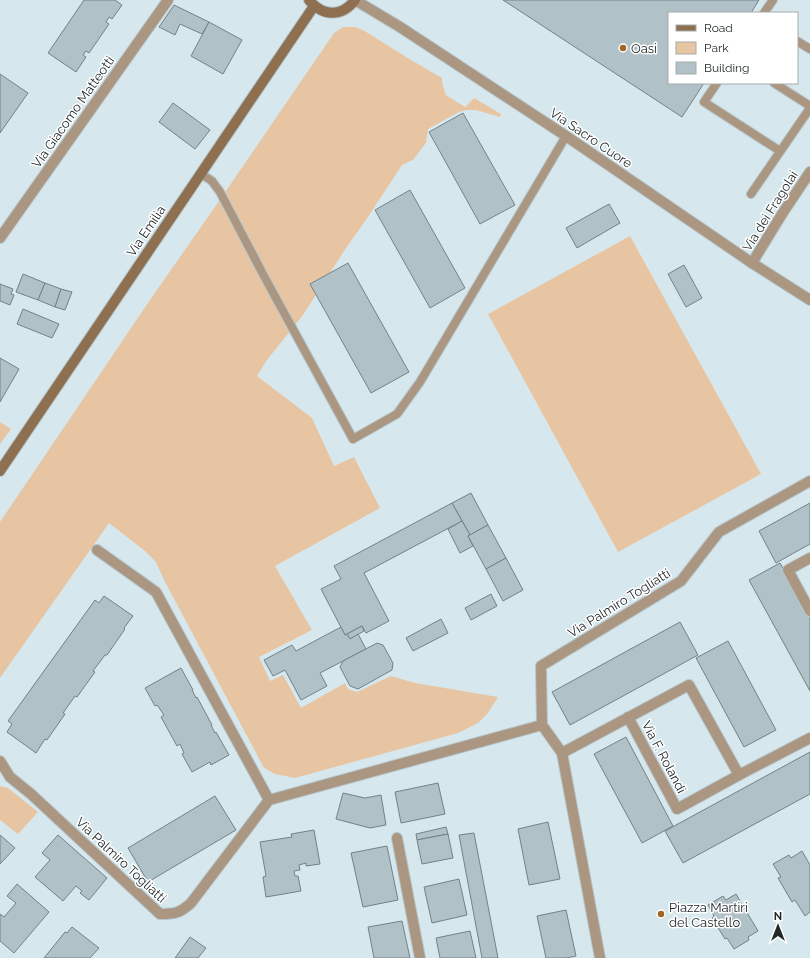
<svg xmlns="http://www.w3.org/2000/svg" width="810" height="958" viewBox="0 0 810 958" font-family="Raleway,sans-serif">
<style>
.green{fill:#e7c5a3}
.building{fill:#b0c1c7;stroke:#728388}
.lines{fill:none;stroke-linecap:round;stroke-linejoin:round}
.lane-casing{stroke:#b6c6cb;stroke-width:10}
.street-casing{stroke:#b6c6cb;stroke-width:12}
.secondary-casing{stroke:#b6c6cb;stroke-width:12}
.lane{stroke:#ab9681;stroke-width:8}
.street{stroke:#ab9681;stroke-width:10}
.secondary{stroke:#8e7051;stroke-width:10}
.poi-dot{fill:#9f6723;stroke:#fff;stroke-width:1.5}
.labels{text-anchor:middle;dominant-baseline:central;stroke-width:3;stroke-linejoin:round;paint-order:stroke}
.poi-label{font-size:13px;fill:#22292b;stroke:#fff;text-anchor:start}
.street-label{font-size:13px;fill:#22292b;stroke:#fff}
</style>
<rect width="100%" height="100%" fill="#d6e8ee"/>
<g class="green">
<polygon points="343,27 355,27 363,30 406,57 442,78 442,83 446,95 465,107 474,98 501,114 500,117 476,110 467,110 459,112 428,129 426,143 413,160 402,165 368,217 346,248 303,315 267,360 257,376 312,418 334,466 354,457 380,508 275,566 312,630 259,657 270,681 283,675 301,708 345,683 348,689 357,692 391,676 415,683 498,697 488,713 478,723 458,733 295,778 275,774 264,768 164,580 156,562 145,551 109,523 0,678 0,522 152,297 217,204 334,33"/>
<polygon points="630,236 761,474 618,552 488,314"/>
<polygon points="0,422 11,429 0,444"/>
<polygon points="0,786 8,788 38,812 18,834 0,820"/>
</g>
<g class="building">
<polygon points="84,0 115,0 122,5 112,19 109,17 106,22 109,24 89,53 86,51 83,55 86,57 76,72 48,53"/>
<polygon points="503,0 759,0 751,13 669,13 669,83 704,83 682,117"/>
<polygon points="174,5 209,22 202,34 180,24 175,35 159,27"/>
<polygon points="209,22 242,40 223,74 191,56"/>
<polygon points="0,74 28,93 0,133"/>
<polygon points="173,103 210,130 195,149 159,122"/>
<polygon points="463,113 515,205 480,224 429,132"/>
<polygon points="410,190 465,288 430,308 375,210"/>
<polygon points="609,204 620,223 577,248 566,228"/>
<polygon points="348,263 409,372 371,393 310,284"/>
<polygon points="684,265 702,298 686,307 668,274"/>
<polygon points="23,274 45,283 38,300 16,292"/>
<polygon points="45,283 61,289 55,307 38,300"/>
<polygon points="0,284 13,289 11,294 14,295 10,305 0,301"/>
<polygon points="61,289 72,292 65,310 55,307"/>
<polygon points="23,309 59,324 52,338 17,324"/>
<polygon points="0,358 19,369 0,402"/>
<polygon points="471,493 488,525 470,535 452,503"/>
<polygon points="452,503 462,521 364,573 389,621 366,633 362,626 345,635 321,589 341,579 334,566"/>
<polygon points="810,503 810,544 776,563 759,531"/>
<polygon points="462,521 470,535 468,536 473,546 460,553 448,529"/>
<polygon points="488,525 506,558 486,569 468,536"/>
<polygon points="506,558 523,590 503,601 486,569"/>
<polygon points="780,563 810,617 810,691 749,580"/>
<polygon points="491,594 497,606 471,620 465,608"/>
<polygon points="104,596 133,616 124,628 125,629 107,655 105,655 93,671 95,672 77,697 75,696 63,713 65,714 47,740 45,739 36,753 7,732 12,724 8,721 95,600 99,603"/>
<polygon points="441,619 448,633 413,651 406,638"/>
<polygon points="680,622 698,655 570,725 552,692"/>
<polygon points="362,626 364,631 350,639 347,634"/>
<polygon points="341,627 345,635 347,634 350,639 358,634 366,649 320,673 327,686 301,700 285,670 273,676 264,660 292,645 296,651"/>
<polygon points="728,641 776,730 744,747 696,658"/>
<polygon points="377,643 383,645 393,663 392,670 358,689 350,686 340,667 343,661"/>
<polygon points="181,668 193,690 192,690 196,698 197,697 212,725 211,725 215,733 216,732 229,755 211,765 210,762 192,772 182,754 184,753 180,744 177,746 161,717 164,715 157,705 155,706 145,688"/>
<polygon points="626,737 673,826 642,843 594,754"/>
<polygon points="810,752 810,794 683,863 665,831"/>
<polygon points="438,783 445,814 401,823 395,792"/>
<polygon points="343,793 365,798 381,795 386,825 370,828 336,819"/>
<polygon points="215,796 236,830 148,882 128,848"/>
<polygon points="548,822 560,879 529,885 518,829"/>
<polygon points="446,827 448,834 417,840 416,834"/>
<polygon points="314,830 320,864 306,866 306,863 299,865 300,870 294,871 295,876 298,876 301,891 266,897 263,877 266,876 260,842 292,837 291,834"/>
<polygon points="474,833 498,958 482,958 459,835"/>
<polygon points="448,834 453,858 422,864 417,840"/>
<polygon points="0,835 15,848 0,864"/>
<polygon points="58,835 107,878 89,900 80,893 82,891 76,886 63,901 35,877 50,860 42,853"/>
<polygon points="387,846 398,900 363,907 351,853"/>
<polygon points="802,851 810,865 810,912 805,916 795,900 792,902 778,878 781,877 773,864 789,855 791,858"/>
<polygon points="459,879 467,915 432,923 424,887"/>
<polygon points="17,884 49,912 14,953 0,941 0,914 4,917 16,903 7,896"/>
<polygon points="736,894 758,931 748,937 749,940 734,949 727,938 725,939 712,918 714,916 708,905 723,896 726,900"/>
<polygon points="566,910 576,956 566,958 546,958 537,916"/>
<polygon points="402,921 410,958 374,958 368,927"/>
<polygon points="72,927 99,948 90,958 44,958 65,932 67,933"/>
<polygon points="470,931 476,958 440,958 436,938"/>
<polygon points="190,937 206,948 198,958 175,958"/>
</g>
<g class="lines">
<g class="lane-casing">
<g id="lane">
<polyline points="764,13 773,0"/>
<polyline points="797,41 810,49"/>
<polyline points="717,83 704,102 780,151"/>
<polyline points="774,83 810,106"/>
<polyline points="201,174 212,181 220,192 265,278 353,439 397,414 420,382 566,136"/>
<polyline points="751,194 810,108"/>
</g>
</g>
<g class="street-casing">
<g id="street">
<polyline points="355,0 400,27 566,136 752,263 810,300"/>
<polyline points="0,238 168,0"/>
<polyline points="752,263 782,214 810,172"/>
<polyline points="97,550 156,592 269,800"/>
<polyline points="810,558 788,570 810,611"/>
<polyline points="542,725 562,753 600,958"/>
<polyline points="562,753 689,685 739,775 677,809 628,717"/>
<path d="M0,761L10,777L31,794L160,914C175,914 180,913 191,903L269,800L542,725L541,666L681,581L719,532L810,481"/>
<polyline points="739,775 810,738"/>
<polyline points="397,838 420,958"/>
</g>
</g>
<g class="secondary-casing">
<g id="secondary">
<path d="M309,0C323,17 342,17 355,0"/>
<polyline points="0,471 314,6"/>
</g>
</g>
<use href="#lane" class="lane"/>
<use href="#street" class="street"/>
<use href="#secondary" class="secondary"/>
</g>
<g class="poi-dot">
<circle cx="623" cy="48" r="4"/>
<circle cx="661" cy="914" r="4"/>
</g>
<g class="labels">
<g class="poi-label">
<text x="631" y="48">Oasi</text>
<text x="669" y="907">Piazza Martiri<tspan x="669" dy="15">del Castello</tspan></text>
</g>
<g class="street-label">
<text transform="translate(73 112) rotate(-55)">Via Giacomo Matteotti</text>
<text transform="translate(591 138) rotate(34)">Via Sacro Cuore</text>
<text transform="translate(770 211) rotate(-58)">Via dei Fragolai</text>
<text transform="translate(146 231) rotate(-56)">Via Emilia</text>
<text transform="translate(619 603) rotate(-32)">Via Palmiro Togliatti</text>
<text transform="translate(664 757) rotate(62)">Via F. Rolandi</text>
<text transform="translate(121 860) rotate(43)">Via Palmiro Togliatti</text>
</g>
</g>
<rect x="668" y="12" width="130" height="72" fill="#ffffff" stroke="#a7a9aa"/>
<rect x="676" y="25" width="20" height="6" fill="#8e7051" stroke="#a7a9aa"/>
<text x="704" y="32" font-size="12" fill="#22292b">Road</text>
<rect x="676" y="42" width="20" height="12" fill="#e7c5a3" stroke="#a7a9aa"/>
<text x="704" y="52" font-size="12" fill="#22292b">Park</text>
<rect x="676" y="62" width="20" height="12" fill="#b0c1c7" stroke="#a7a9aa"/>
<text x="704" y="72" font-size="12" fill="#22292b">Building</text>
<g transform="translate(778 926)" stroke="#ffffff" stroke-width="3" paint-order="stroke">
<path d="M0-3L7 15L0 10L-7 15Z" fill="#22292b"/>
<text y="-6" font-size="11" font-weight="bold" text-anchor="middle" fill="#22292b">N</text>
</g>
</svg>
